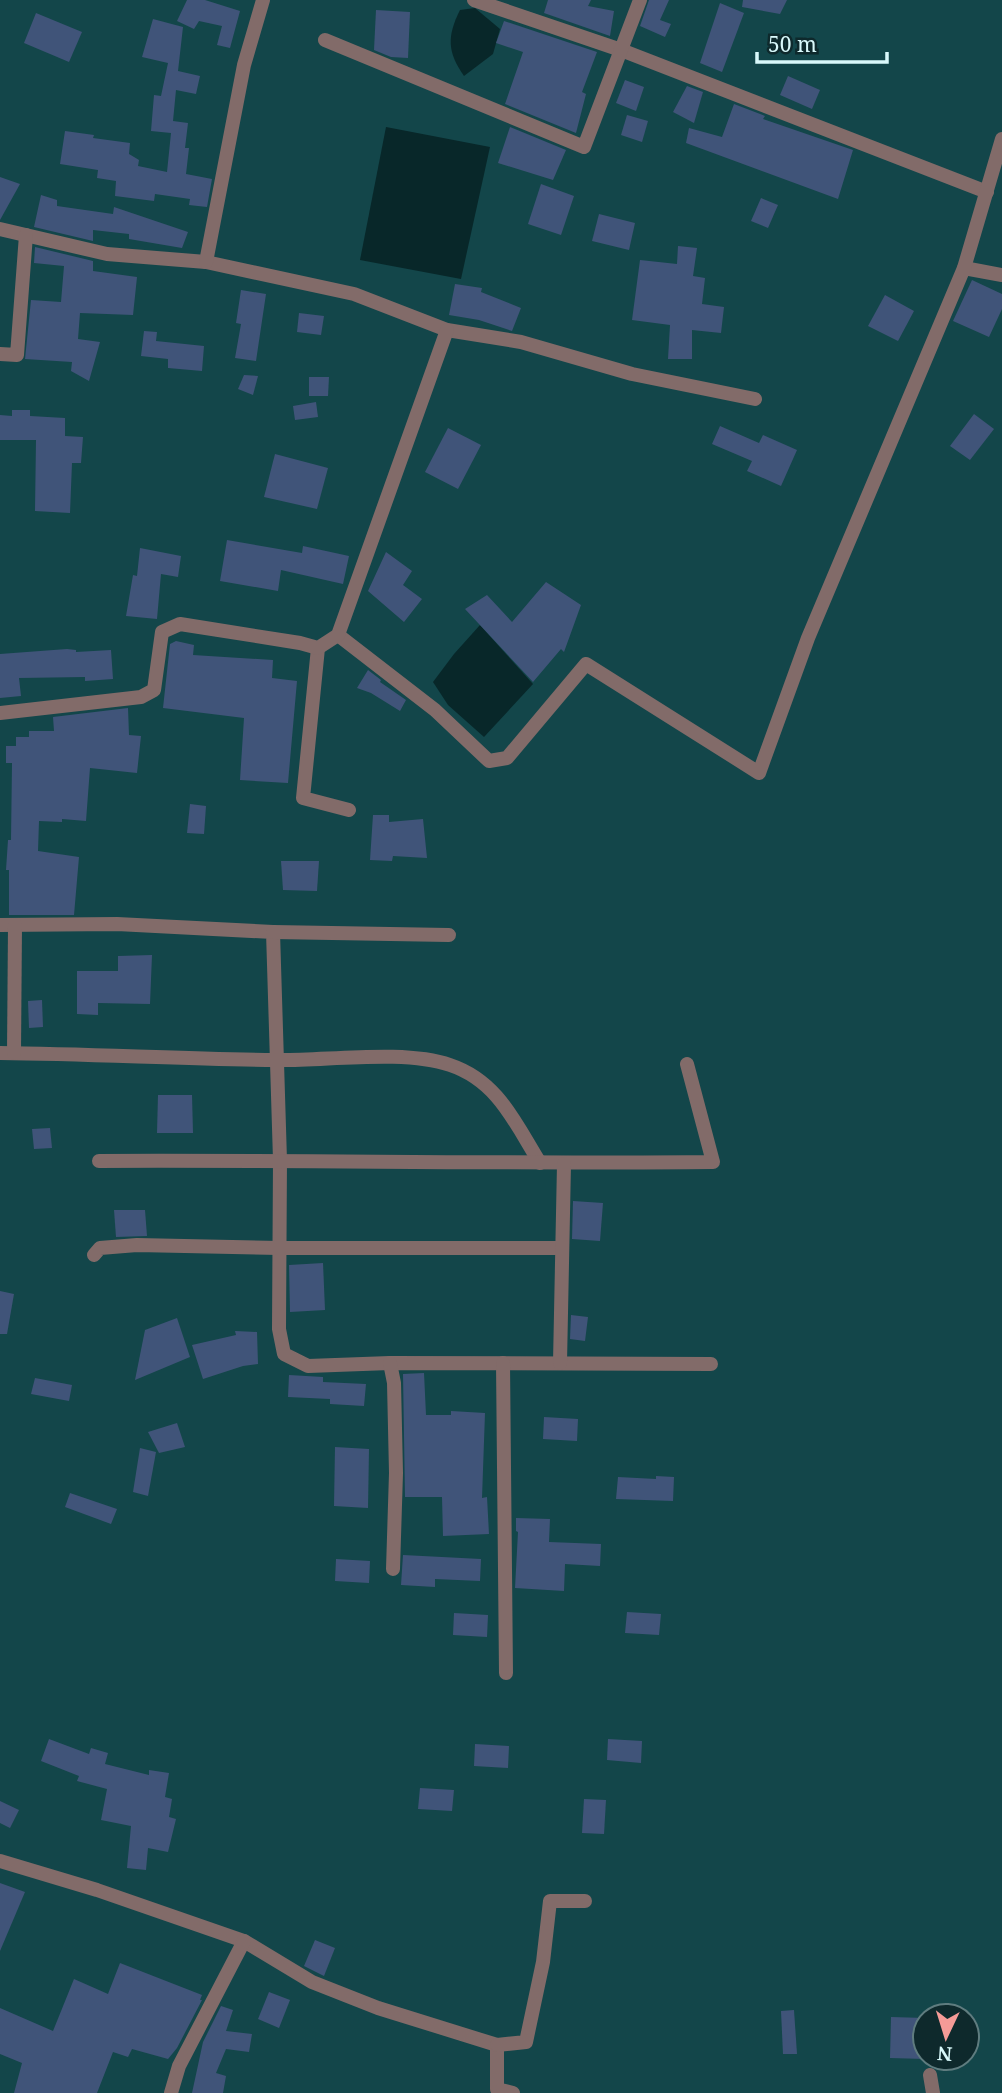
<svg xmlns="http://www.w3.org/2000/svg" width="1002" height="2093" viewBox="0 0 1002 2093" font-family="'Noto Serif',serif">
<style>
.water{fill:#082729}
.building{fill:#405479}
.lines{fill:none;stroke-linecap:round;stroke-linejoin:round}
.minor{stroke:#826b69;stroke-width:14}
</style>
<rect width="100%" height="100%" fill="#13464a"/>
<g class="water">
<path d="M475,8L500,29L493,54L464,76C447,52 447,36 460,10Z"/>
<polygon points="386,127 490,147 461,279 360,260"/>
<polygon points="480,625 533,684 484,737 448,705 433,682 454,654"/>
</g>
<g class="building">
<polygon points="187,0 205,0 240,11 230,48 217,45 222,26 199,21 194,29 177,21"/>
<polygon points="548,0 591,0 588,6 614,11 610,36 544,13"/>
<polygon points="649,0 669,0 660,20 671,24 665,37 640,26"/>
<polygon points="743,0 787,0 780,14 742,7"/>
<polygon points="720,3 744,13 722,72 700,63"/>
<polygon points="376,10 410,12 408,58 391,57 374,50"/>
<polygon points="36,13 82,32 69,62 24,43"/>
<polygon points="153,19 183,27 178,71 200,76 196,94 176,90 173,121 188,123 185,148 189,148 186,174 212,179 207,207 189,205 190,199 155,194 154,201 115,196 116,181 97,178 98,170 60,164 65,131 94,135 93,138 130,143 129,154 139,160 138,166 167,172 171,133 151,131 154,95 161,96 168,63 142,57"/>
<polygon points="504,21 597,52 582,92 586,94 576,133 505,104 523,52 496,43"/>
<polygon points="788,76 820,90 812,109 780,95"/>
<polygon points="625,80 644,87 636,111 616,103"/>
<polygon points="687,86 703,92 694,123 673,112"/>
<polygon points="734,104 765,116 763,119 853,150 838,199 686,143 689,128 722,137"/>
<polygon points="627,115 648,121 642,142 621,135"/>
<polygon points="510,127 566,150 553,180 498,163"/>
<polygon points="0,177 20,184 0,220"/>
<polygon points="541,184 574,196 561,235 528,224"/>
<polygon points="41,195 57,200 57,206 113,214 114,207 188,232 182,248 129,239 129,234 93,230 93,241 34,227"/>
<polygon points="761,198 778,205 768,228 751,221"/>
<polygon points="599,214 635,223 629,250 592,241"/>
<polygon points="678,246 697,248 693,276 705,278 702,304 724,307 721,333 692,330 692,359 668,359 670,325 632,320 640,260 677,264"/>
<polygon points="35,247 93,261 93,271 137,277 133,315 80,313 78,339 100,342 89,381 71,371 72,362 25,359 31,300 61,302 64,266 34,263"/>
<polygon points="972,280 1002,294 1002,309 989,337 953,321"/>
<polygon points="455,284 482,288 481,292 521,308 512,331 479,320 449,315"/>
<polygon points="241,290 266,294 256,361 235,358 241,324 236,323"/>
<polygon points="885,295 914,311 898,341 868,326"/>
<polygon points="299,313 324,316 321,335 297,332"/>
<polygon points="144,331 157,332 156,341 204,346 202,371 168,368 168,359 141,356"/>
<polygon points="244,375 258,376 253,395 238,389"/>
<polygon points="309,377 329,377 328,396 309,396"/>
<polygon points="316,402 318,417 295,420 293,406"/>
<polygon points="12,410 30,410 30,416 65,418 65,436 83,437 81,463 72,463 70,513 35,511 36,440 0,440 0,415 12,416"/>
<polygon points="974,414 994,429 970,460 950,446"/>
<polygon points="720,426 759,443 763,435 797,450 781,486 747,471 752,461 712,444"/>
<polygon points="448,428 481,445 458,489 425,472"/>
<polygon points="275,454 328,468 317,509 264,497"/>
<polygon points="227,540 302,553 303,546 349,556 343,584 281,570 278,591 220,581"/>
<polygon points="140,548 181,556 178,577 161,574 157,619 126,616 133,575 137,576"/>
<polygon points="386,552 412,571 403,585 422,599 404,622 368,591"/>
<polygon points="546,582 581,605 564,652 561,649 533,682 465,609 487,595 512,622"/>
<polygon points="176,641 194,645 193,655 273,660 272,678 297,681 288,783 240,780 244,718 163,708 170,644"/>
<polygon points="67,649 76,650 76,652 111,650 113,679 85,681 85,677 19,678 21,696 0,698 0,654"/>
<polygon points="368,670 381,680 380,682 406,700 400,711 371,693 357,688"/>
<polygon points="128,708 129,735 141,736 137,773 90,768 86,821 62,819 62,822 39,821 38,851 79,857 74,915 9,915 9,870 6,870 8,840 11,840 12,763 6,763 6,746 16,746 16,737 29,737 29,731 54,731 53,717"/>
<polygon points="190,804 206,806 204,834 187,833"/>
<polygon points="373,815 389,815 389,822 423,819 427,858 393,856 392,861 370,860"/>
<polygon points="281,861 319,861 317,891 283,890"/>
<polygon points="152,955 150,1004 98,1003 98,1015 77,1014 77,971 118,971 118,956"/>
<polygon points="42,1000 43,1027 29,1028 28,1001"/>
<polygon points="158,1095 192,1095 193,1133 157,1133"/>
<polygon points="50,1128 52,1148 34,1149 32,1129"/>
<polygon points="573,1201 603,1203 600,1241 572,1239"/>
<polygon points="114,1210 145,1210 147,1236 116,1237"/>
<polygon points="323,1263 325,1310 290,1312 289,1265"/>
<polygon points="0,1291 14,1294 7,1334 0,1334"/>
<polygon points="571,1315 588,1317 585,1341 570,1339"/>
<polygon points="177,1318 190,1357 135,1380 145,1330"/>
<polygon points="235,1331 257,1332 258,1364 243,1366 203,1379 192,1345 236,1335"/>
<polygon points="424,1373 426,1415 451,1415 451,1411 485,1413 482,1498 487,1497 489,1534 443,1536 442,1497 405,1497 403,1374"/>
<polygon points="289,1375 323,1377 323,1382 366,1384 364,1406 330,1404 330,1399 288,1397"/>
<polygon points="35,1378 72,1385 69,1401 31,1394"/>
<polygon points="544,1417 578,1419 577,1441 543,1439"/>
<polygon points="177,1423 185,1447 159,1453 148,1432"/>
<polygon points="335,1447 369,1449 368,1508 334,1506"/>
<polygon points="140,1448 156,1452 148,1496 133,1492"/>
<polygon points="656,1476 674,1477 673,1501 616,1499 618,1477 656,1479"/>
<polygon points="70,1493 117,1509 111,1524 65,1507"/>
<polygon points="516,1518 550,1519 549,1542 601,1544 600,1566 565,1564 564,1591 515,1588 518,1532 516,1531"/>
<polygon points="403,1555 481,1559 480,1581 435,1579 435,1587 401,1585"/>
<polygon points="336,1559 370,1561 369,1583 335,1581"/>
<polygon points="627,1612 661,1614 659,1635 625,1633"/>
<polygon points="454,1613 488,1615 487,1637 453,1635"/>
<polygon points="49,1739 89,1754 91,1748 108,1753 105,1764 149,1775 149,1770 169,1773 165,1797 172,1799 169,1817 176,1819 168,1852 148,1848 146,1870 127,1868 131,1826 101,1820 107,1789 77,1781 79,1776 41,1761"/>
<polygon points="608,1739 642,1741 641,1763 607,1760"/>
<polygon points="475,1744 509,1746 508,1768 474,1766"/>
<polygon points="420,1788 454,1790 452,1811 418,1809"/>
<polygon points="584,1799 606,1800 604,1834 582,1833"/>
<polygon points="0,1801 19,1810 10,1828 0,1823"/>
<polygon points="0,1883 25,1892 0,1951"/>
<polygon points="315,1940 335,1948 324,1976 304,1966"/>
<polygon points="120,1963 202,1995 200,2000 202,2000 177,2048 168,2059 132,2049 128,2057 113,2052 97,2093 14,2093 22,2063 0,2054 0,2008 53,2031 74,1979 108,1994"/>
<polygon points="269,1992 290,2000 279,2028 258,2019"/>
<polygon points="221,2006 233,2010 226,2031 252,2034 249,2052 226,2049 216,2073 226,2076 223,2093 192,2093 203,2042"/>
<polygon points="794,2010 797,2054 783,2054 781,2011"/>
<polygon points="891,2017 925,2018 925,2059 890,2058"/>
</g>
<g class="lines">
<g class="minor">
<polyline points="474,0 621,50 987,192"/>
<polyline points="325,40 584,147 640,0"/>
<polyline points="0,229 107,254 206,262 354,294 447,330 521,342 632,374 755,399"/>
<polyline points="206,262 244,65 263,0"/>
<polyline points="964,268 1002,275"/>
<polyline points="0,354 17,355 26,235"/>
<polyline points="338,635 435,710 489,761 507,758 586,664 759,773 808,638 964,268 1002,139"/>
<polyline points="318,648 303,798 349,810"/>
<polyline points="0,713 141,697 154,690 162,632 180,624 300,643 318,648 338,635 447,330"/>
<polyline points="0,925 117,924 273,932 280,1160 279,1329 284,1354 308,1366 390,1363 711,1364"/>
<polyline points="273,932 449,935"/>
<path d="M0,1053C92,1054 184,1059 276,1060C326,1061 404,1049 450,1065C498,1081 515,1123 540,1163"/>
<polyline points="14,1053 15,925"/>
<path d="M99,1161C304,1160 508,1164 713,1162L687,1064"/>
<polyline points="94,1255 100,1248 137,1245 279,1248 561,1248"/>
<polyline points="390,1363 394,1383 396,1473 393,1569"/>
<polyline points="503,1363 506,1673"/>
<polyline points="560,1363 564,1164"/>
<polyline points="0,1861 97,1890 244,1941 312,1982 378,2008 497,2045 497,2089 513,2093"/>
<polyline points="497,2045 526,2042 543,1962 550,1901 585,1901"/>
<polyline points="930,2075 933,2093"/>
<polyline points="171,2093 179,2066 244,1941"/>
</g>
</g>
<g transform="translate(946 2037) rotate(184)"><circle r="33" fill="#0e292c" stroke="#5f7c7f" stroke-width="2"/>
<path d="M0-5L12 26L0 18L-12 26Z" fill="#f59b97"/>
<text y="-10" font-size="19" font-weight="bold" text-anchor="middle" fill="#d9f9fb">N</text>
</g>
<path d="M757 52v10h130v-10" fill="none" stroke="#d9f9fb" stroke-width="3.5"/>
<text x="768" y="52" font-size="21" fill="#d9f9fb" stroke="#0e292c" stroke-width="5" paint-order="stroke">50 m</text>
</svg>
